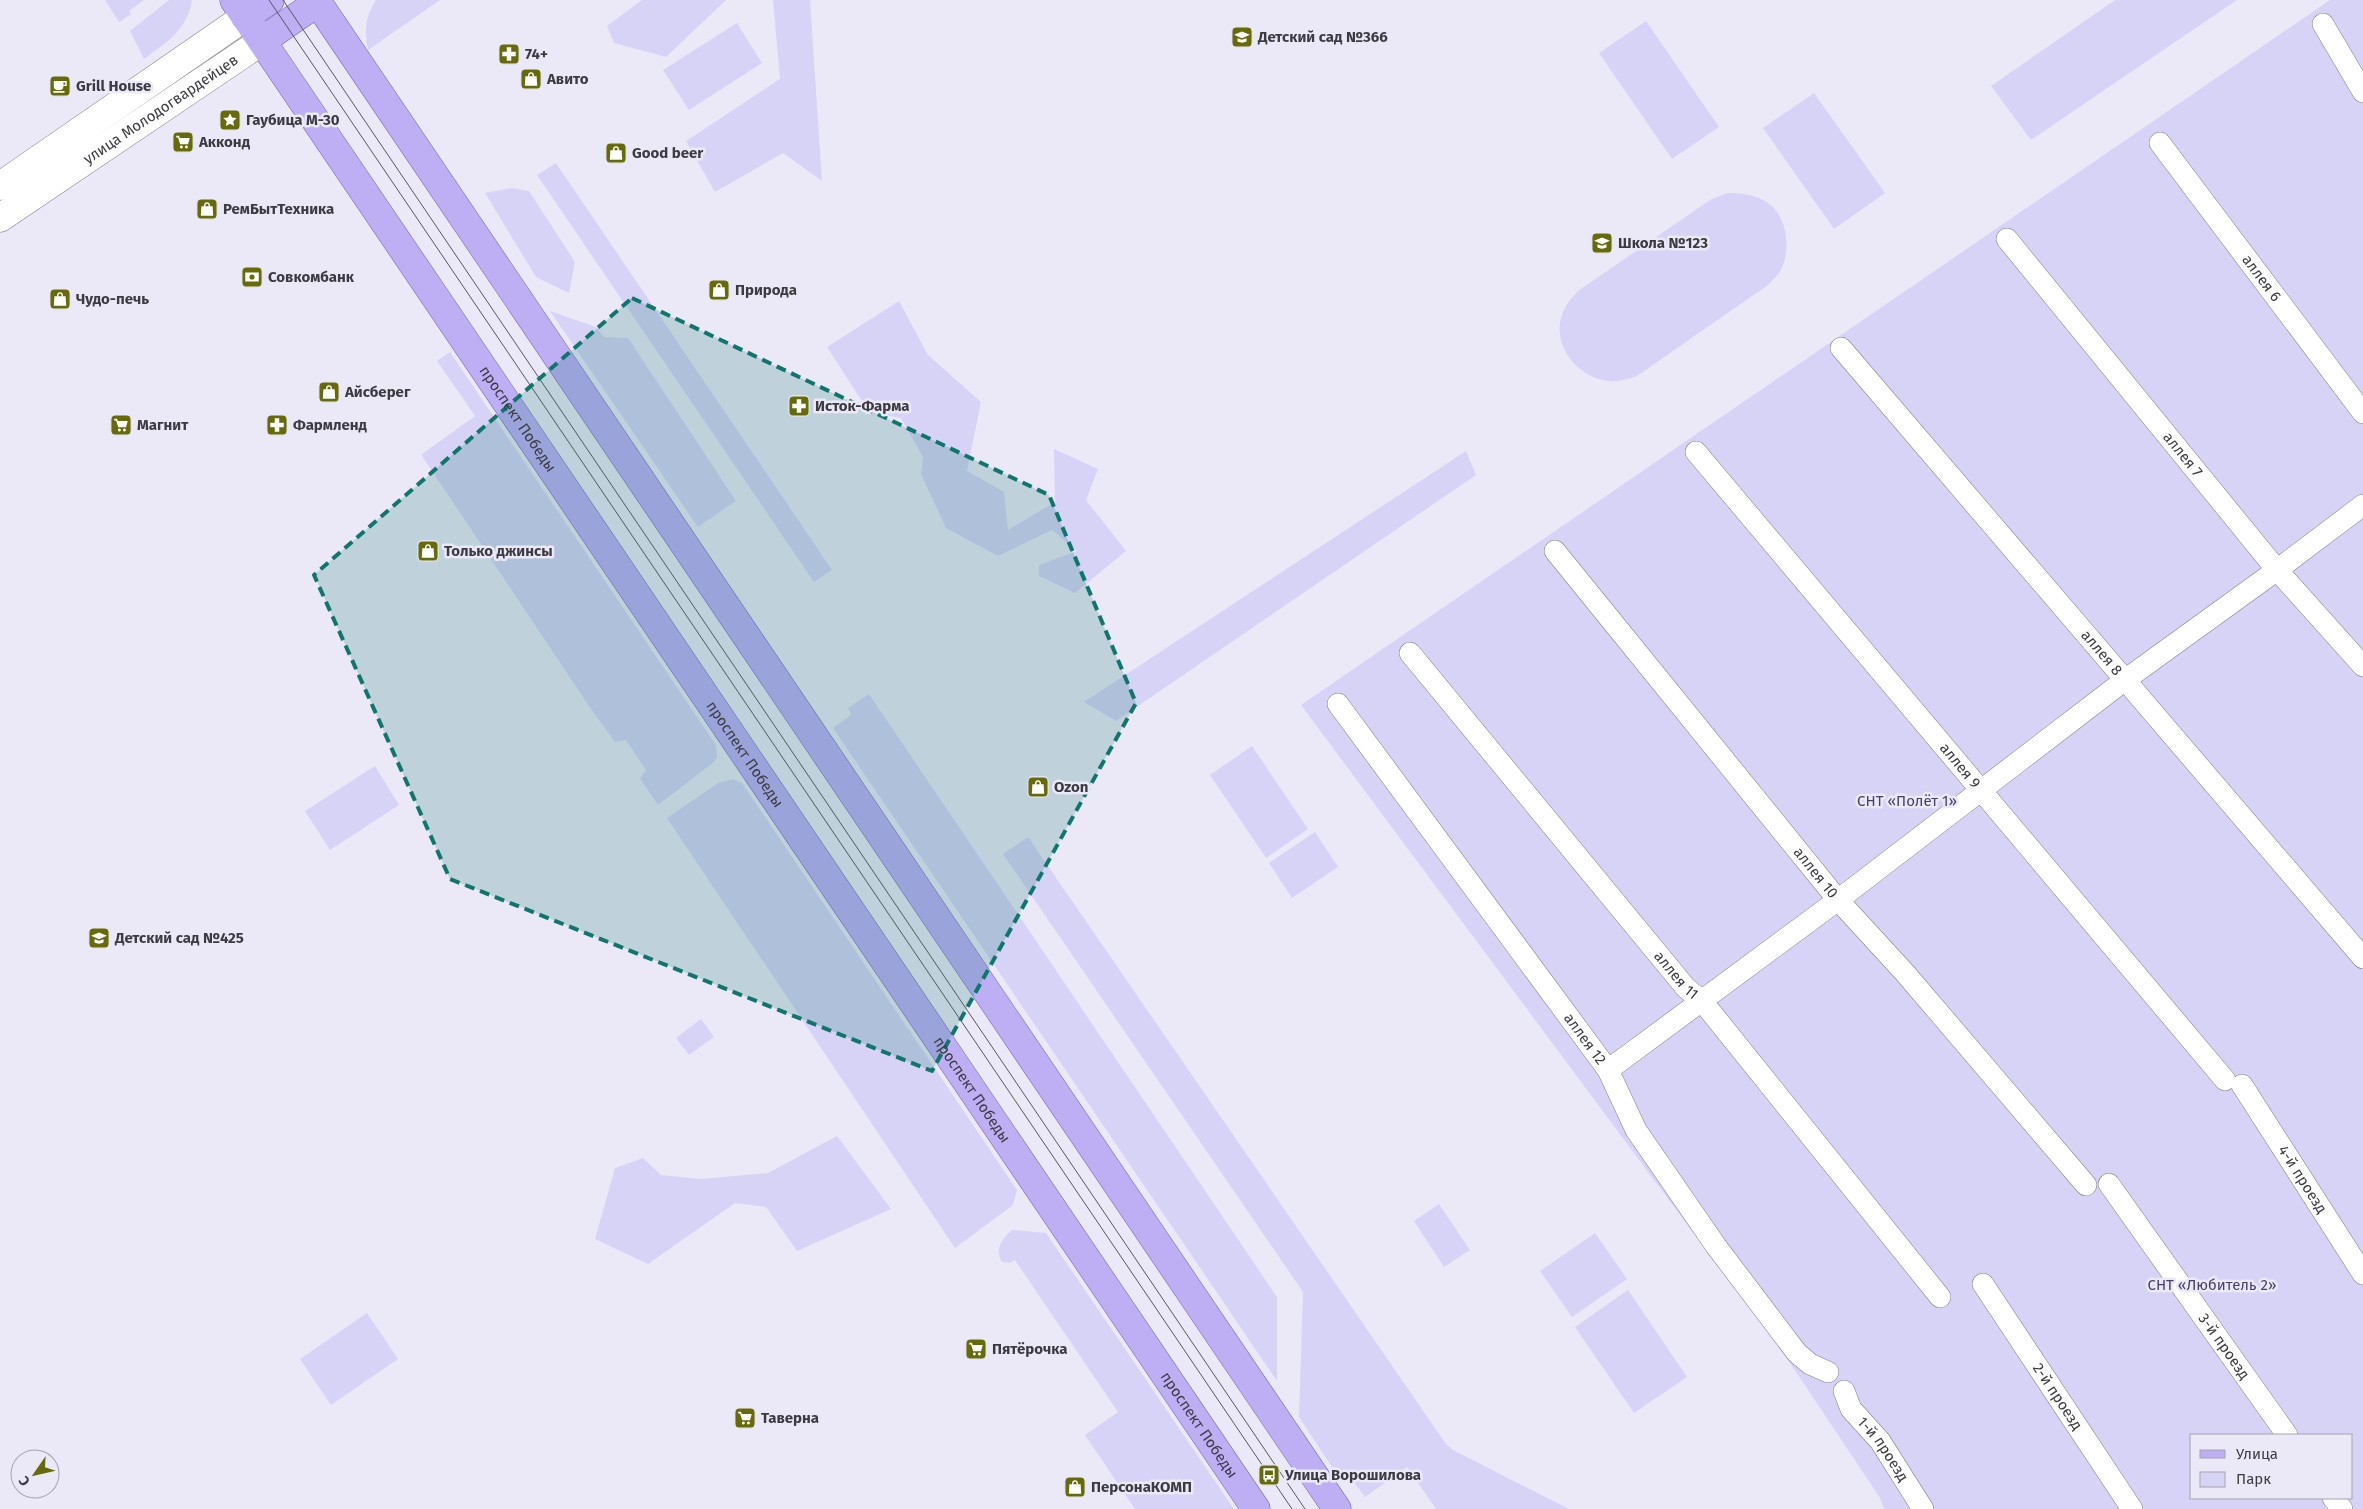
<svg xmlns="http://www.w3.org/2000/svg" width="2363" height="1509" viewBox="0 0 2363 1509" font-family="'Fira Sans',sans-serif">
<style>
.green{fill:#d7d3f7;fill-rule:evenodd}
.lines{fill:none;stroke-linecap:round;stroke-linejoin:round}
.minor-casing{stroke:#817f8d;stroke-width:22}
.secondary-casing{stroke:#817f8d;stroke-width:29}
.primary-casing{stroke:#7563b1;stroke-width:29}
.minor{stroke:#fff;stroke-width:21}
.secondary{stroke:#fff;stroke-width:28}
.primary{stroke:#beaff5;stroke-width:28}
.tram{stroke:#57555d;stroke-width:1}
.marked{fill:#0f766e;fill-opacity:0.2;stroke:#0f766e;stroke-width:4;stroke-dasharray:10 6;stroke-linejoin:round}
.labels{text-anchor:middle;dominant-baseline:central;stroke-width:5;stroke-linejoin:round;paint-order:stroke}
.poi-label{font-size:15px;font-weight:bold;fill:#3c3b41;stroke:#ebe9f8;text-anchor:start}
.street-label{font-size:15px;fill:#3c3b41;stroke:#ebe9f8}
.park-label{font-size:15px;fill:#473d6f;stroke:#ebe9f8}
</style>
<rect width="100%" height="100%" fill="#ebe9f8"/>
<g class="green">
<polygon points="105,0 144,0 129,11 131,14 119,22"/>
<path d="M169,0H192C188,29 166,43 144,59L130,31Z"/>
<path d="M376,0H440L368,50C364,31 365,17 376,0Z"/>
<polygon points="642,0 726,0 666,57 614,43 607,26"/>
<polygon points="773,0 810,0 822,181 783,153 715,192 686,141 780,79"/>
<polygon points="2115,0 2237,0 2031,140 1991,86"/>
<path d="M2330,0H2363V1509H1884L1880,1498L1790,1363L1301,705ZM2192,1435H2352V1498H2192Z"/>
<polygon points="1646,21 1719,127 1672,159 1599,53"/>
<polygon points="737,23 762,63 689,110 663,70"/>
<polygon points="1814,93 1885,193 1834,229 1763,128"/>
<polygon points="556,163 832,570 814,582 537,175"/>
<polygon points="512,188 529,191 575,262 569,293 536,277 485,193"/>
<path d="M1727,193C1739,193 1750,194 1761,199C1787,210 1792,247 1781,270C1778,276 1772,280 1768,285L1637,376C1631,378 1624,380 1618,381C1579,385 1545,341 1566,306C1569,300 1574,296 1578,291L1710,200Z"/>
<polygon points="899,301 928,355 981,402 967,471 1004,492 1008,530 1055,502 1054,449 1098,469 1086,500 1126,551 1075,593 1039,576 1039,565 1077,551 1052,530 998,556 946,528 921,474 923,457 901,418 869,412 827,347"/>
<polygon points="550,311 596,327 604,337 628,338 736,501 698,527"/>
<polygon points="450,352 716,745 717,757 714,762 658,805 640,779 646,770 626,740 615,742 589,706 422,456 422,454 475,416 437,361"/>
<polygon points="1466,451 1476,475 1116,721 1084,702"/>
<polygon points="869,694 1277,1297 1277,1381 833,728 851,715 848,708"/>
<polygon points="1252,746 1308,829 1266,858 1210,775"/>
<polygon points="375,766 399,805 330,850 305,811"/>
<polygon points="733,779 742,783 1017,1190 1013,1205 955,1248 667,818 718,783"/>
<polygon points="1315,832 1338,867 1292,898 1269,863"/>
<polygon points="1028,837 1446,1444 1453,1450 1569,1509 1436,1509 1407,1467 1365,1497 1353,1481 1340,1479 1299,1417 1303,1292 1003,854"/>
<polygon points="701,1019 714,1037 689,1055 676,1038"/>
<polygon points="837,1136 891,1209 797,1251 766,1207 735,1203 648,1264 595,1239 615,1168 643,1158 661,1175 701,1179 768,1173"/>
<polygon points="1439,1204 1470,1250 1444,1267 1414,1221"/>
<path d="M1012,1230L1046,1233L1234,1509H1135L1085,1435L1118,1412L1015,1260L1010,1263L1002,1262C994,1249 1002,1239 1012,1230Z"/>
<polygon points="1595,1233 1627,1279 1572,1317 1540,1271"/>
<polygon points="1628,1290 1687,1377 1634,1413 1575,1327"/>
<polygon points="367,1313 398,1359 331,1405 300,1359"/>
</g>
<g class="lines">
<g class="minor-casing">
<g id="minor">
<polyline points="2323,24 2363,92"/>
<path id="s1" d="M2160,143L2363,413"/>
<path id="s2" d="M2007,239L2277,570L2363,666"/>
<path id="s3" d="M1841,348L2363,958"/>
<path id="s4" d="M1696,452L2225,1080"/>
<path id="s5" d="M1555,551L1838,900L1905,973L2086,1185"/>
<path id="s6" d="M1410,653L1686,988L1702,1001L1940,1297"/>
<path id="s7" d="M1338,704L1608,1070L1636,1130L1716,1246L1797,1353L1810,1364L1828,1372"/>
<polyline points="1608,1070 1838,900 2125,680 2277,570 2363,505"/>
<path id="s8" d="M2242,1085L2363,1274"/>
<path id="s9" d="M2109,1184L2287,1435"/>
<path id="s10" d="M1983,1284L2132,1509"/>
<path id="s11" d="M1844,1391L1851,1409L1880,1441L1923,1509"/>
<polyline points="2333,1498 2342,1509"/>
</g>
</g>
<g class="secondary-casing">
<g id="secondary">
<polyline points="0,186 245,17"/>
<path id="s12" d="M0,218L262,41"/>
</g>
</g>
<g class="primary-casing">
<g id="primary">
<path id="s13" d="M234,0L1256,1509"/>
<polyline points="316,0 1337,1509"/>
<polyline points="245,17 270,0"/>
<polyline points="262,41 318,2"/>
</g>
</g>
<use href="#minor" class="minor"/>
<use href="#secondary" class="secondary"/>
<use href="#primary" class="primary"/>
<g class="tram">
<polyline points="269,0 1292,1509"/>
<polyline points="283,0 1305,1509"/>
</g>
</g>
<path class="marked" d="M632,298L1049,495L1136,703L932,1071L450,879L314,575Z"/>
<defs>
<g id="school-square" transform="scale(1.125)"><rect x="-9" y="-9" width="18" height="18" rx="4" fill="#676a09" stroke="#ebe9f8"/><path d="M0-5L7-2L0 1L-7-2ZM-4 1L0 2.5L4 1V4Q0 6-4 4Z" fill="#fff"/></g>
<g id="pharmacy-square" transform="scale(1.125)"><rect x="-9" y="-9" width="18" height="18" rx="4" fill="#676a09" stroke="#ebe9f8"/><path d="M-2-6h4v4h4v4h-4v4h-4v-4h-4v-4h4Z" fill="#fff"/></g>
<g id="shop-square" transform="scale(1.125)"><rect x="-9" y="-9" width="18" height="18" rx="4" fill="#676a09" stroke="#ebe9f8"/><path d="M-5-2.5h2.3a2.7 3.5 0 0 1 5.4 0H5L5.5 6h-11ZM-1.5-2.5h3a1.5 2.3 0 0 0-3 0Z" fill="#fff"/></g>
<g id="cafe-square" transform="scale(1.125)"><rect x="-9" y="-9" width="18" height="18" rx="4" fill="#676a09" stroke="#ebe9f8"/><path d="M-5.5-4.5H6V0H3Q3 3.5 0 3.5H-2.5Q-5.5 3.5-5.5 0ZM3-3.2v2h1.7v-2ZM-6 4.5H4V6H-6Z" fill="#fff"/></g>
<g id="sight-square" transform="scale(1.125)"><rect x="-9" y="-9" width="18" height="18" rx="4" fill="#676a09" stroke="#ebe9f8"/><path d="M0-6L1.8-2.2L6-1.7L2.9 1.2L3.7 5.4L0 3.3L-3.7 5.4L-2.9 1.2L-6-1.7L-1.8-2.2Z" fill="#fff"/></g>
<g id="supermarket-square" transform="scale(1.125)"><rect x="-9" y="-9" width="18" height="18" rx="4" fill="#676a09" stroke="#ebe9f8"/><path d="M-6-5.5h2.5l.6 2H6L4.5 2H-2.5L-4.4-4H-6ZM-1.5 3.2a1.3 1.3 0 1 0 .1 0ZM3 3.2a1.3 1.3 0 1 0 .1 0Z" fill="#fff"/></g>
<g id="bank-square" transform="scale(1.125)"><rect x="-9" y="-9" width="18" height="18" rx="4" fill="#676a09" stroke="#ebe9f8"/><path d="M-6-4H6V4H-6ZM0-2.3a2.3 2.3 0 1 0 0 4.6a2.3 2.3 0 1 0 0-4.6Z" fill="#fff"/></g>
<g id="bus-square" transform="scale(1.125)"><rect x="-9" y="-9" width="18" height="18" rx="4" fill="#676a09" stroke="#ebe9f8"/><path d="M-5-6H5V4H4V6H2V4H-2V6H-4V4H-5ZM-3.5-4V0h7V-4ZM-3.5 1.2v1.5H-2V1.2ZM2 1.2v1.5H3.5V1.2Z" fill="#fff"/></g>
</defs>
<g fill-rule="evenodd">
<use href="#school-square" x="1242" y="37"/>
<use href="#pharmacy-square" x="509" y="54"/>
<use href="#shop-square" x="531" y="79"/>
<use href="#cafe-square" x="60" y="86"/>
<use href="#sight-square" x="230" y="120"/>
<use href="#supermarket-square" x="183" y="142"/>
<use href="#shop-square" x="616" y="153"/>
<use href="#shop-square" x="207" y="209"/>
<use href="#school-square" x="1602" y="243"/>
<use href="#bank-square" x="252" y="277"/>
<use href="#shop-square" x="719" y="290"/>
<use href="#shop-square" x="60" y="299"/>
<use href="#shop-square" x="329" y="392"/>
<use href="#pharmacy-square" x="799" y="406"/>
<use href="#supermarket-square" x="121" y="425"/>
<use href="#pharmacy-square" x="277" y="425"/>
<use href="#shop-square" x="428" y="551"/>
<use href="#shop-square" x="1038" y="787"/>
<use href="#school-square" x="99" y="938"/>
<use href="#supermarket-square" x="976" y="1349"/>
<use href="#supermarket-square" x="745" y="1418"/>
<use href="#bus-square" x="1269" y="1475"/>
<use href="#shop-square" x="1075" y="1487"/>
</g>
<g class="labels">
<g class="poi-label">
<text x="1258" y="37">Детский сад №366</text>
<text x="525" y="54">74+</text>
<text x="547" y="79">Авито</text>
<text x="76" y="86">Grill House</text>
<text x="246" y="120">Гаубица М-30</text>
<text x="199" y="142">Акконд</text>
<text x="632" y="153">Good beer</text>
<text x="223" y="209">РемБытТехника</text>
<text x="1618" y="243">Школа №123</text>
<text x="268" y="277">Совкомбанк</text>
<text x="735" y="290">Природа</text>
<text x="76" y="299">Чудо-печь</text>
<text x="345" y="392">Айсберег</text>
<text x="815" y="406">Исток-Фарма</text>
<text x="137" y="425">Магнит</text>
<text x="293" y="425">Фармленд</text>
<text x="444" y="551">Только джинсы</text>
<text x="1054" y="787">Ozon</text>
<text x="115" y="938">Детский сад №425</text>
<text x="992" y="1349">Пятёрочка</text>
<text x="761" y="1418">Таверна</text>
<text x="1285" y="1475">Улица Ворошилова</text>
<text x="1091" y="1487">ПерсонаКОМП</text>
</g>
<g class="street-label">
<text stroke="none"><textPath href="#s12" startOffset="194">улица Молодогвардейцев</textPath></text>
<text stroke="none"><textPath href="#s1" startOffset="169">аллея 6</textPath></text>
<text stroke="none"><textPath href="#s13" startOffset="506">проспект Победы</textPath></text>
<text stroke="none"><textPath href="#s2" startOffset="278">аллея 7</textPath></text>
<text stroke="none"><textPath href="#s3" startOffset="401">аллея 8</textPath></text>
<text stroke="none"><textPath href="#s13" startOffset="911">проспект Победы</textPath></text>
<text stroke="none"><textPath href="#s4" startOffset="410">аллея 9</textPath></text>
<text stroke="none"><textPath href="#s5" startOffset="414">аллея 10</textPath></text>
<text stroke="none"><textPath href="#s6" startOffset="418">аллея 11</textPath></text>
<text stroke="none"><textPath href="#s7" startOffset="416">аллея 12</textPath></text>
<text stroke="none"><textPath href="#s13" startOffset="1316">проспект Победы</textPath></text>
<text stroke="none"><textPath href="#s8" startOffset="112">4-й проезд</textPath></text>
<text stroke="none"><textPath href="#s9" startOffset="199">3-й проезд</textPath></text>
<text stroke="none"><textPath href="#s10" startOffset="135">2-й проезд</textPath></text>
<text stroke="none"><textPath href="#s13" startOffset="1721">проспект Победы</textPath></text>
<text stroke="none"><textPath href="#s11" startOffset="71">1-й проезд</textPath></text>
</g>
<g class="park-label">
<text x="1907" y="801">СНТ «Полёт 1»</text>
<text x="2212" y="1285">СНТ «Любитель 2»</text>
</g>
</g>
<rect x="2190" y="1434" width="162" height="65" fill="#ebe9f8" stroke="#a5a3af"/>
<rect x="2200" y="1450" width="25" height="8" fill="#beaff5" stroke="#a5a3af"/>
<text x="2236" y="1459" font-size="15" fill="#3c3b41">Улица</text>
<rect x="2200" y="1472" width="25" height="15" fill="#d7d3f7" stroke="#a5a3af"/>
<text x="2236" y="1484" font-size="15" fill="#3c3b41">Парк</text>
<g transform="translate(35 1474) rotate(236)"><circle r="24" fill="#ebe9f8" stroke="#a5a3af"/>
<path d="M0-4L9 19L0 12L-9 19Z" fill="#676a09"/>
<text y="-8" font-size="14" font-weight="bold" text-anchor="middle" fill="#3c3b41">С</text>
</g>
</svg>
